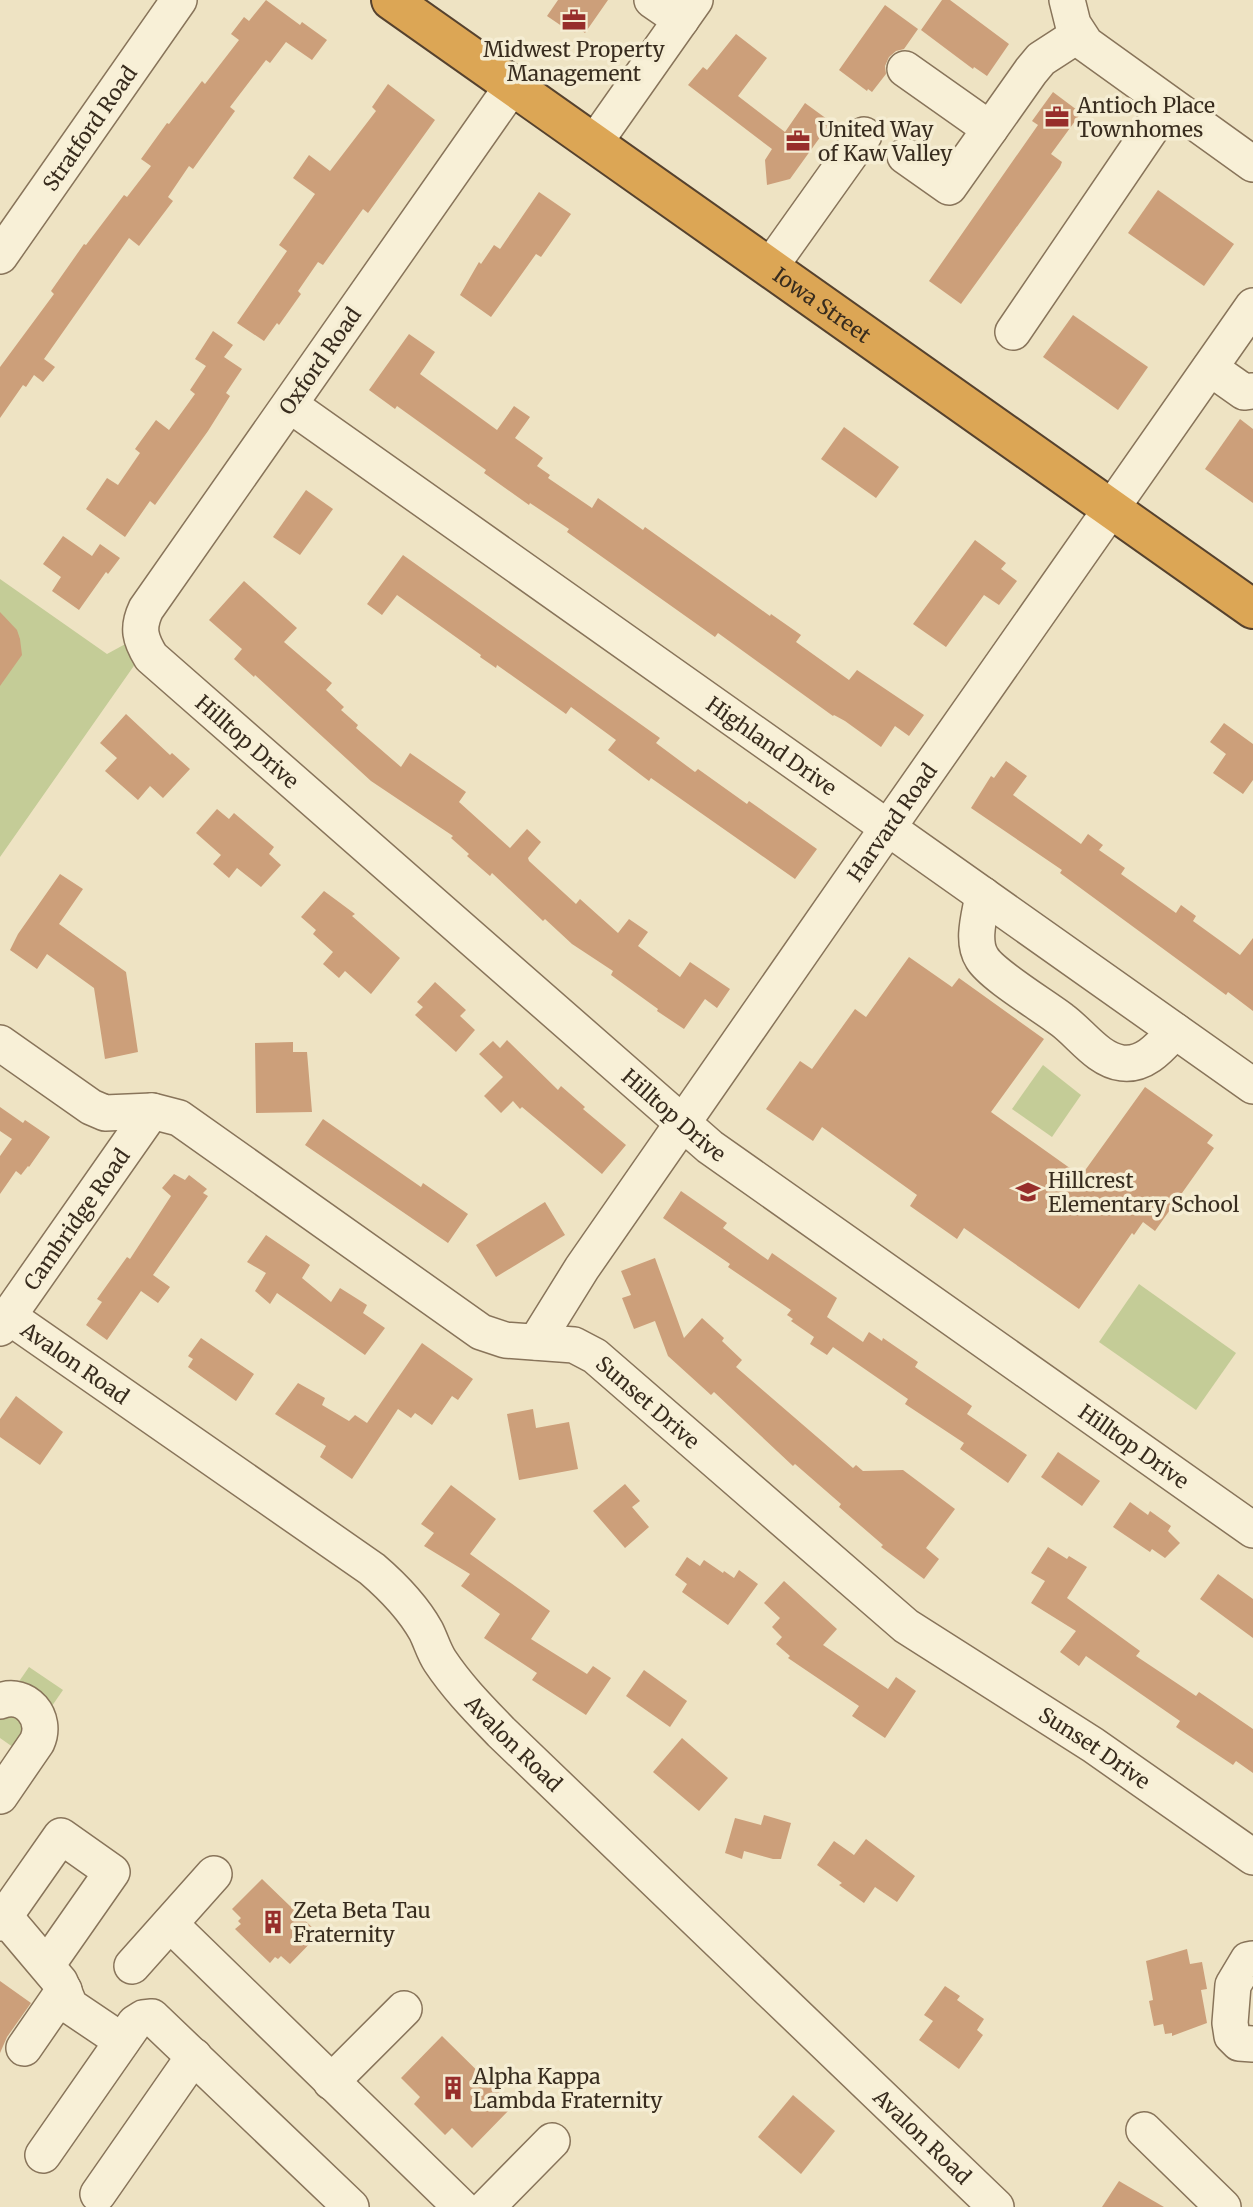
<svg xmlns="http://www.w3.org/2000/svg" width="1253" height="2207" viewBox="0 0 1253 2207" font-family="Merriweather,serif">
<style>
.green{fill:#c4cc97}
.building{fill:#cc9f7a}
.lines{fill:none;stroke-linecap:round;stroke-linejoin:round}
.minor-casing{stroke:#88745a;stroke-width:38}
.highway-casing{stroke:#56422e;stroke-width:42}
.minor{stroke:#f8f0d7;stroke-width:35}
.highway{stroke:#dca655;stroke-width:38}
.labels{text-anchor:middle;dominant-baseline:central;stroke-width:7;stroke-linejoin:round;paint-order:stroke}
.poi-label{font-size:21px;fill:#382c1e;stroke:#f5edd3;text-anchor:start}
.street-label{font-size:21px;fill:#382c1e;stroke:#f5edd3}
</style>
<rect width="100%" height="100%" fill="#eee3c3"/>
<g class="green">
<polygon points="0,579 107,654 129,642 138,660 0,857"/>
<polygon points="1043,1065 1081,1095 1052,1137 1012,1109"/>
<polygon points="1139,1284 1236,1353 1196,1410 1099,1342"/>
<polygon points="29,1667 63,1690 20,1752 0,1738 0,1709"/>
</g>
<g class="building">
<polygon points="266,0 300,25 302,22 327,40 312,60 286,42 270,63 266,60 230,107 235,111 193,169 189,166 168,197 173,201 139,246 129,238 44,359 55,367 43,382 34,375 26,387 23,385 0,418 0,367 54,294 51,291 84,244 86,245 124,195 127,197 151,166 141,159 167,123 169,124 202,81 205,84 239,40 231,34 244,17 249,21"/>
<polygon points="558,0 608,0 585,33 574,25 569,31 547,16"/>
<polygon points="942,0 950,0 1009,44 987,76 974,67 973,69 921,30"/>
<polygon points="885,5 918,29 904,49 896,51 889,57 885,66 886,74 872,92 868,89 867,91 839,70"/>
<polygon points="736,34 767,58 738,96 785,132 805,103 831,122 790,179 767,185 765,160 772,149 688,85 703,67 707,70"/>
<polygon points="388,84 435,120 368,213 363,209 323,265 318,262 298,291 301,294 279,325 277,323 264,341 237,323 287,251 279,245 315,194 293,178 309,155 330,171 376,111 372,107"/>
<polygon points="1053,92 1081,113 1051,154 1062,162 1060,167 961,304 929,281 1038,125 1032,121"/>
<polygon points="1158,190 1234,244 1204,286 1128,233"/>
<polygon points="539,192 571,214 541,257 536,254 491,317 460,295 479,262 481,264 494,245 500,249"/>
<polygon points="1073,315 1148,367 1118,410 1043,357"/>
<polygon points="213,331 233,345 224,357 242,369 226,393 230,396 208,431 155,505 150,501 125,537 86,509 107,478 118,485 140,453 135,449 156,420 169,430 195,394 190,390 206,366 195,359"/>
<polygon points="409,334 435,352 420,374 497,430 514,406 530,417 515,438 543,458 537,466 550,475 548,478 592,508 598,498 643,530 645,527 770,616 771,614 801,635 796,642 849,680 857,670 924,715 909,736 895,726 881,747 845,721 834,715 833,716 718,633 715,637 567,532 569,529 530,503 529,505 484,473 486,470 397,406 395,409 369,390"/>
<polygon points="1240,419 1253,429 1253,503 1205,469"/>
<polygon points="844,427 899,467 876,498 821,459"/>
<polygon points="306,490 333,509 300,555 273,537"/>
<polygon points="63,536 92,556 100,544 120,558 108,574 106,572 79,610 52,591 61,577 43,564"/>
<polygon points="975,540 1006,563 1001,569 1017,581 999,605 984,595 946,647 913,624"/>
<polygon points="403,555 660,738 656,743 695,772 698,769 747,804 749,801 817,849 795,879 651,778 649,781 608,750 616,740 571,707 566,714 497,665 496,668 480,657 481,655 397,595 382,615 367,604"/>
<polygon points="244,581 297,628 284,642 332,683 326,690 344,707 341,710 358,725 356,728 401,767 410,753 466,792 459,802 510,848 527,829 541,842 528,858 529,861 576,904 580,899 618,933 629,919 648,932 638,946 680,977 690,962 730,989 717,1008 705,999 684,1029 657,1011 658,1009 611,975 613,971 572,944 545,919 543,921 492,873 490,876 467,856 469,854 451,838 453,836 371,781 255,675 254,677 234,659 242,649 209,620"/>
<polygon points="0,612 17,630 20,639 22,655 0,686"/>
<polygon points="126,714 170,755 172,753 190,769 163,798 150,786 138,800 105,771 117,758 100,743"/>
<polygon points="1224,723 1253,744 1253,780 1243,794 1213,773 1226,754 1210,742"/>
<polygon points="1006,761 1027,776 1013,795 1081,844 1088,834 1103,845 1099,850 1125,868 1121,874 1176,913 1181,905 1196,916 1193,921 1240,955 1253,938 1253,1011 1228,992 1226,995 1060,873 1062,870 971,808 991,776 994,778"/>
<polygon points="217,809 229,819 234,813 274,847 269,854 281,865 261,887 237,868 229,878 213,864 221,855 196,833"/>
<polygon points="60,874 83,889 59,924 126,972 138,1052 105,1059 94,988 47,954 37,969 10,950 18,934"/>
<polygon points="324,891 355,914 352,916 400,958 371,994 345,971 339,978 323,964 333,952 313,934 316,930 301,917"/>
<polygon points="909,957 952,987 959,978 1044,1039 991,1112 1081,1176 1145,1087 1213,1135 1207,1143 1214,1148 1155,1231 1143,1222 1134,1235 1132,1233 1079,1309 964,1228 957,1239 910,1206 917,1195 822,1127 813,1141 766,1109 800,1061 812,1069 855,1009 866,1017"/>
<polygon points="435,982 466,1010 460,1016 475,1030 456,1052 415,1015 423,1007 417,1002"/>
<polygon points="507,1040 558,1090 561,1086 585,1107 583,1109 626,1145 602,1174 522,1107 520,1109 513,1101 501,1113 484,1096 503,1077 479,1054 493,1041 500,1048"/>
<polygon points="293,1042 293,1052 307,1052 312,1112 256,1113 255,1043"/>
<polygon points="0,1107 23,1123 25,1120 50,1137 29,1167 28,1166 21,1175 16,1171 0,1194 0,1156 12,1139 0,1131"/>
<polygon points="323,1119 421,1187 423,1183 468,1214 448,1243 305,1145"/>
<polygon points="174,1174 185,1180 189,1175 207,1189 203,1193 208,1196 153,1275 170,1287 158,1303 141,1291 107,1340 86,1325 102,1302 97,1299 127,1257 130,1259 171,1196 162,1188"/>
<polygon points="681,1191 727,1223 723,1228 768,1260 772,1253 837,1298 827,1317 863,1342 869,1332 882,1341 883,1338 918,1362 915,1367 972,1406 967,1414 1027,1455 1008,1483 960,1449 964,1443 905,1404 908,1399 833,1347 827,1355 810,1344 814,1337 791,1321 793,1319 787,1315 791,1310 728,1267 730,1264 663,1218"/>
<polygon points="545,1202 565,1235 496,1277 476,1245"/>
<polygon points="266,1235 310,1265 302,1278 331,1302 340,1288 367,1305 363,1313 385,1328 365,1355 277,1293 270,1304 255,1291 266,1273 247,1262"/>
<polygon points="655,1258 684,1338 702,1318 724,1338 722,1341 742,1360 736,1367 853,1468 856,1465 863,1471 903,1470 955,1509 926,1548 939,1559 924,1579 881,1547 883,1545 839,1507 841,1504 795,1464 793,1466 714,1392 711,1395 668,1356 655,1321 634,1329 622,1298 631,1295 621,1271"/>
<polygon points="201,1338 254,1374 236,1401 188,1367 193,1359 188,1356"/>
<polygon points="422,1343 473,1379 458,1400 452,1396 432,1425 415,1413 411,1418 398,1409 352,1479 320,1457 326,1446 275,1414 298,1383 325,1398 322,1405 349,1421 355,1415 367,1423"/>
<polygon points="16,1396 63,1432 40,1465 0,1437 0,1419"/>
<polygon points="533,1409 536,1428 569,1422 578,1469 519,1480 507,1414"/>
<polygon points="1058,1452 1100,1481 1082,1506 1041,1477"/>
<polygon points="625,1484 640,1501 632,1507 649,1527 625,1548 593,1511"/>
<polygon points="451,1485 496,1519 470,1554 550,1611 531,1639 587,1674 593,1666 611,1678 586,1715 532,1680 537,1673 484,1638 500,1614 461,1586 470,1574 424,1546 434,1533 421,1524"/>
<polygon points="1130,1502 1148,1515 1150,1511 1171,1526 1168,1531 1180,1543 1165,1558 1152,1549 1150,1552 1113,1527"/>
<polygon points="1048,1547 1067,1559 1069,1556 1087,1567 1067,1598 1140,1651 1136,1656 1196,1696 1199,1692 1253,1729 1253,1773 1236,1761 1233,1765 1176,1727 1180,1721 1086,1656 1079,1666 1060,1652 1076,1631 1031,1603 1045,1581 1031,1573"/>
<polygon points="687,1557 700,1566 704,1560 723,1573 724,1571 734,1578 739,1570 758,1584 728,1625 682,1592 687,1584 675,1575"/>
<polygon points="1218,1574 1253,1599 1253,1638 1200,1599"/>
<polygon points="784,1581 837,1629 823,1645 888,1689 896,1677 916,1691 885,1738 852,1716 859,1706 788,1658 790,1656 776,1644 782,1637 772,1627 780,1618 764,1603"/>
<polygon points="644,1670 687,1701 670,1727 626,1696"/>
<polygon points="682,1738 728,1778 699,1811 653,1772"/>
<polygon points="764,1815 791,1823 781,1859 773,1859 744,1851 742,1859 725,1853 735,1818 761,1825"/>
<polygon points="866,1839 915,1876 897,1902 875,1887 864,1903 839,1885 842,1883 817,1865 834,1841 854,1855"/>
<polygon points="262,1879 319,1934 290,1964 281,1956 278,1959 275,1957 270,1963 235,1929 241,1924 238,1921 241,1918 232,1909"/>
<polygon points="1187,1949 1190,1964 1202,1962 1207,1989 1201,1990 1207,2023 1172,2036 1172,2033 1165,2034 1163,2024 1154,2026 1149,2001 1153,2000 1146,1961"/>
<polygon points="0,1981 31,2003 7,2037 0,2053"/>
<polygon points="945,1986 960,1996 957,2000 984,2019 977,2030 983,2035 959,2069 919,2040 933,2021 924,2015"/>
<polygon points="442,2036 513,2106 472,2148 452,2128 445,2135 414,2104 420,2097 401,2078"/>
<polygon points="793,2095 835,2131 801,2174 758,2137"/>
<polygon points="1119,2181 1164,2207 1102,2207"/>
</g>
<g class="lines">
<g class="minor-casing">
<g id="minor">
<polyline points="652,0 681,20"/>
<polyline points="1067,0 1073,24 1086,44 1253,164"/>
<polyline points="905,69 990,129"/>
<path id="s1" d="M513,85L146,609C137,628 140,639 151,657L710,1147L1253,1530"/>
<polyline points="595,142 695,0"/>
<polyline points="905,156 949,187 1031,71 1041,59 1078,35"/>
<path id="s2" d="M0,256L179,0"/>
<polyline points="770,267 864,135"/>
<polyline points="1013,332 1168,104"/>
<polyline points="1210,368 1244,392 1253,391"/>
<path id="s3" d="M290,405L1253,1086"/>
<path d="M983,895C980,914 971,941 982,958C992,975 1044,1006 1062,1020C1081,1034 1098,1060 1122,1063C1145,1066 1161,1046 1175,1031"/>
<path id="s4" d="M0,1043L91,1107L105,1113L152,1111L179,1118L481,1332L505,1340L574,1345L595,1356L906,1626L1093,1745L1253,1857"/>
<path id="s5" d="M8,1316L372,1569C393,1587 412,1606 426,1631C431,1641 434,1652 440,1661C458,1688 479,1709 501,1732L996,2207"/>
<path id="s6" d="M0,1328L152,1111"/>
<path id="s7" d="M536,1342L582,1268L873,849L1253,306"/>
<path d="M0,1701C26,1691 48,1718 37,1742L0,1796"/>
<polyline points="0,1911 60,1982 70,2006 122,2041"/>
<polyline points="0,1923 61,1836 112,1872 47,1965"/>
<polyline points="170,1924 461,2207"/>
<polyline points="1253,1959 1248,1960 1233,1985 1230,2023 1232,2036 1239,2043 1253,2044"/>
<polyline points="132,1966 214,1874"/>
<polyline points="24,2048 64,1990"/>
<polyline points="331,2082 404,2009"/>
<polyline points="1144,2130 1223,2207"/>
<polyline points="43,2155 135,2023 143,2018 152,2017 351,2207"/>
<polyline points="98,2194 194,2056"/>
<polyline points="487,2207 552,2141"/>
</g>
</g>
<g class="highway-casing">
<g id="highway">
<path id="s8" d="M391,0L1253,609"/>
</g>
</g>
<use href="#minor" class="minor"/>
<use href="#highway" class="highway"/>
</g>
<defs>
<g id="office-bare" transform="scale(1.89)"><path d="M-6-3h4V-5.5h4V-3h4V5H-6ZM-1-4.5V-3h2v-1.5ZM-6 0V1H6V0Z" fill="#972e2b" stroke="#f5edd3" stroke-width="2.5" paint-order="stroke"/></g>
<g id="school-bare" transform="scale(1.89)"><path d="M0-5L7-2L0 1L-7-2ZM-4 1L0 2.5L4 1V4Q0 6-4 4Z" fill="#972e2b" stroke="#f5edd3" stroke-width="2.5" paint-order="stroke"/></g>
<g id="building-bare" transform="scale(1.89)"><path d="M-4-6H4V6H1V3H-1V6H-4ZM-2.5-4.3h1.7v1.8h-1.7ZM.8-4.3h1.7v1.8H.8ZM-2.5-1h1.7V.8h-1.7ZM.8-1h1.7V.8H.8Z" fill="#972e2b" stroke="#f5edd3" stroke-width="2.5" paint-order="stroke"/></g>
</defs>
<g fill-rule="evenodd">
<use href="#office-bare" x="574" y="20"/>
<use href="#office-bare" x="1057" y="117"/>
<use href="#office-bare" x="798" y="141"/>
<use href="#school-bare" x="1028" y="1192"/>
<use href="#building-bare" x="273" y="1922"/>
<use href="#building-bare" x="453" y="2088"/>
</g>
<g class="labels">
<g class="poi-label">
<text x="574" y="49" text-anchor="middle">Midwest Property<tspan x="574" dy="24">Management</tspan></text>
<text x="1077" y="105">Antioch Place<tspan x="1077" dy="24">Townhomes</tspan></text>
<text x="818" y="129">United Way<tspan x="818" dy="24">of Kaw Valley</tspan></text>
<text x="1048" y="1180">Hillcrest<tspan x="1048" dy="24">Elementary School</tspan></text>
<text x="293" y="1910">Zeta Beta Tau<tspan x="293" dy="24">Fraternity</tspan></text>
<text x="473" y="2076">Alpha Kappa<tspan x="473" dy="24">Lambda Fraternity</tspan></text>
</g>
<g class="street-label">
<text stroke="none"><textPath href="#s2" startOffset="156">Stratford Road</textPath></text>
<text stroke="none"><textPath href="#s8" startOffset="528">Iowa Street</textPath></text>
<text transform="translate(320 361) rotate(-55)">Oxford Road</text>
<text stroke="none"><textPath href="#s1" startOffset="819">Hilltop Drive</textPath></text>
<text stroke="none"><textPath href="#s3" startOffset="590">Highland Drive</textPath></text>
<text stroke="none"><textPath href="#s7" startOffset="630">Harvard Road</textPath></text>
<text stroke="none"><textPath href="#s1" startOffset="1386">Hilltop Drive</textPath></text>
<text stroke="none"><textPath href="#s6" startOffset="133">Cambridge Road</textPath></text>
<text stroke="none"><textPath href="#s5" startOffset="82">Avalon Road</textPath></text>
<text stroke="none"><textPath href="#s4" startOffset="760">Sunset Drive</textPath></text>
<text stroke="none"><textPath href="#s1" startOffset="1953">Hilltop Drive</textPath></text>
<text stroke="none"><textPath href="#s5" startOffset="670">Avalon Road</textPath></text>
<text stroke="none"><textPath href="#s4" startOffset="1326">Sunset Drive</textPath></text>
<text stroke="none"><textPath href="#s5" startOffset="1237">Avalon Road</textPath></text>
</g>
</g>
</svg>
